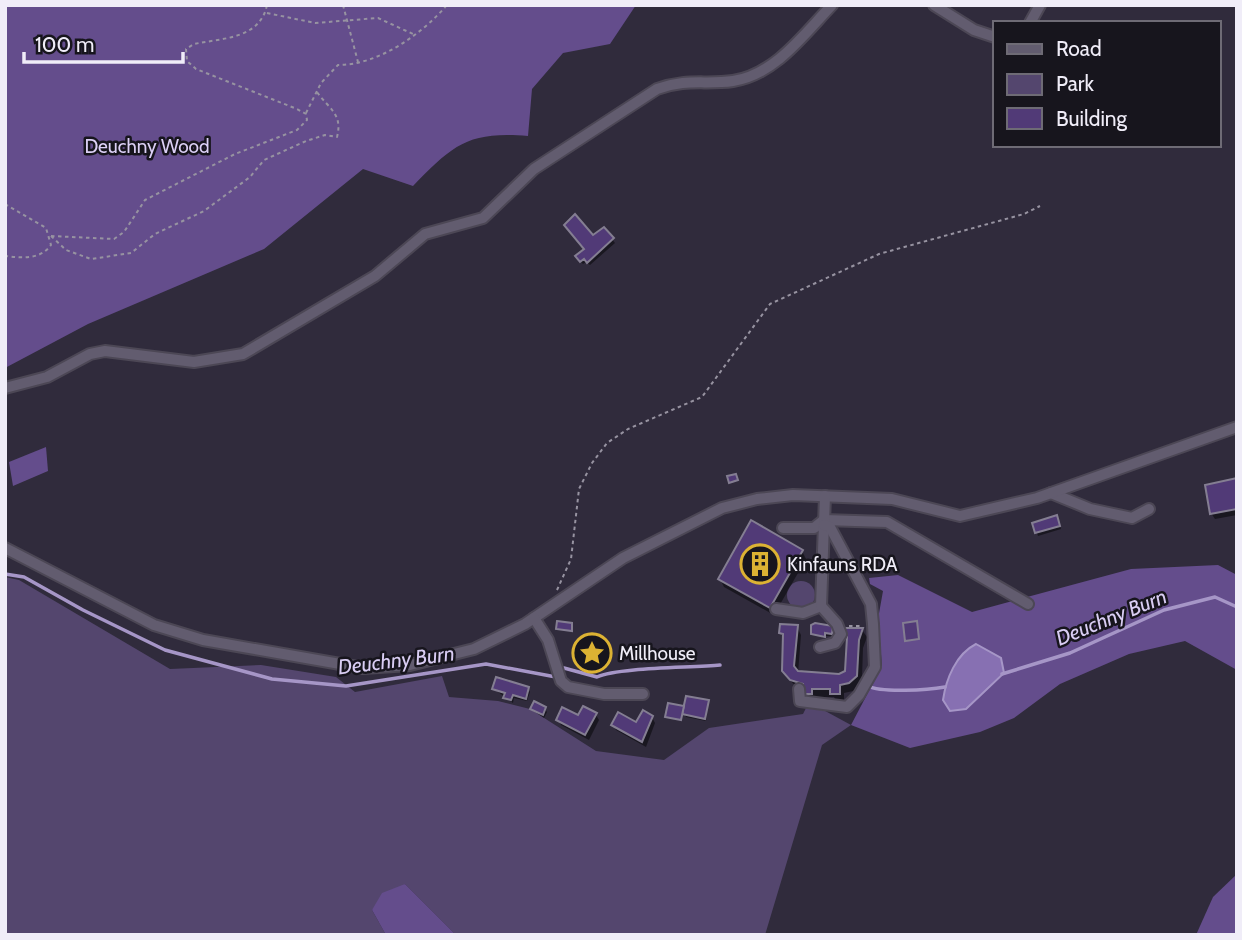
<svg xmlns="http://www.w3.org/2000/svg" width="1242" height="940" viewBox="0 0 1242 940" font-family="Cabin,sans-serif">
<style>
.green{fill:#54466e}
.forest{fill:#644d8c}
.water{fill:#8770b2;stroke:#a696c7;stroke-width:2}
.shadow{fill:#0007}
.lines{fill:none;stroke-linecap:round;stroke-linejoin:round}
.stream{stroke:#a696c7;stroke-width:3.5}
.building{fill:#513a77;stroke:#847e92;stroke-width:2}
.minor-casing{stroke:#4c4755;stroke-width:14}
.path{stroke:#9793a1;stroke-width:2;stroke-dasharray:3.5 3.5;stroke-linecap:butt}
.minor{stroke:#625c6f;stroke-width:10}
.labels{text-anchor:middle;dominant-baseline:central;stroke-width:5;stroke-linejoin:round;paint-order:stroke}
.park-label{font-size:19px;fill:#dcd0f6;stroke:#17151d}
.poi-label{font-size:19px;fill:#f0edf8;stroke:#17151d;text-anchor:start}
.water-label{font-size:21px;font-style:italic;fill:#d9cdf3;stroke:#17151d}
</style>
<rect width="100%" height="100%" fill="#302b3c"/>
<g class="green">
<polygon points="5,577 19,580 170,669 261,665 336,677 355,692 442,676 449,697 498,701 530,709 596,751 664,760 709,728 803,714 806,708 816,706 851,725 822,745 765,935 456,935 405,884 372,910 386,935 5,935"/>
<circle cx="801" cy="595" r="14"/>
</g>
<g class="forest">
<path d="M5,5H636L610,44L563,53L532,89L528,136C468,131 453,145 413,186L363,169L264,249L88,324L5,368Z"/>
<polygon points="46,447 48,471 13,486 9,462"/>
<polygon points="1218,565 1237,575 1237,670 1185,641 1129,654 1060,684 1014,718 980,732 910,748 851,725 882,666 878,619 883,591 870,584 869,578 898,575 972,612 1131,569"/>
<polygon points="1237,874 1237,935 1196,935 1213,897"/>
<polygon points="405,884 456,935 386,935 372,910 382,893"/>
</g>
<path class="water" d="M976,644L1001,658L1004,673L966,709L950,711L943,700C946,679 956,654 976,644Z"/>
<g class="shadow">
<polygon points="604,229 615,243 590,265 586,262 583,264 579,260 593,238"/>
<polygon points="1237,480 1237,515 1215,519 1211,513"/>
<polygon points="1058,521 1061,529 1038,536 1034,524"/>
<polygon points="802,551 806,559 774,615 724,587 720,579"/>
<polygon points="797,627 801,635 798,673 840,676 846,672 848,640 846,636 862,630 867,637 863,648 862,678 853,691 844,693 844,702 837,702 834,697 816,697 816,701 809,701 789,679 784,671 785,639 781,633"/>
<polygon points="832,628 833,636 826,636 826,639 812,633"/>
<polygon points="605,645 603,670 593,669 591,665"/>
<polygon points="494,689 528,689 530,692 527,701 514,698 513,703"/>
<polygon points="708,702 706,721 686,717 683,712 681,720 667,717"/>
<polygon points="532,709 545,709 547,712 544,718"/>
<polygon points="596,715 599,720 589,740 561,725 558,719"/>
<polygon points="652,717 655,723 646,747 616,730 613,725 637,724"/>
</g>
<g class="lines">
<g class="stream">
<path d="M5,574L24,577L83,610L165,650L272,679L346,686L486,664L556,677L564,668L597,677C619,667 691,668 720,665"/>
<polyline points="1002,674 1070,653 1164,610 1215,597 1237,607"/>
<path d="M868,686C881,693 928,690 945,687"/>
</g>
</g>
<g class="building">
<polygon points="575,214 593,235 604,227 614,238 587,263 584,259 580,262 575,256 584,249 564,225"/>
<polygon points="736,474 738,480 729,483 727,476"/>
<polygon points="1237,478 1237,509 1210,514 1205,485"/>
<polygon points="1057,515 1060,526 1035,533 1032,523"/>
<polygon points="751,520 803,550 770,608 718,579"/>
<polygon points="557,621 572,623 572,631 556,629"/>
<polygon points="917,621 919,639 905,641 903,623"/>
<polygon points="815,623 833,626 832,634 825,633 825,637 811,634 811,625"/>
<polygon points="780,624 798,625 794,666 798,671 839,674 845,671 847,637 844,636 844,628 863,628 859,640 857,676 849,683 840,685 840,694 830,694 830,689 812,689 812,694 802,694 803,684 790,680 782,671 783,634 779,633"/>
<polygon points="593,641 606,643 602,668 589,666"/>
<polygon points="496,677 529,687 526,699 513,695 511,700 503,698 505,693 492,689"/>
<polygon points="686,696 709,700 705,719 682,714"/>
<polygon points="534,701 546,707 543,715 530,709"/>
<polygon points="668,703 684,706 681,720 665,717"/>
<polygon points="583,706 597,713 585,735 556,720 562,707 578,715"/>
<polygon points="643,710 653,716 642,742 611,725 618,712 636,722"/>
</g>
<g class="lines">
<g class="minor-casing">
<g id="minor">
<polyline points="934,5 974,30 995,37"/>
<polyline points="1030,23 1040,5"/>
<path d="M5,388L47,377L90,354L105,351L194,362L243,354L375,276L425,234L483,218L534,169L657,89C688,78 704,85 733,81C775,75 805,33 832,5"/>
<polyline points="1051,493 1090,509 1132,518 1149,509"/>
<polyline points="783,528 814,528 824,520 887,522 1028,604"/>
<polyline points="5,548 154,625 203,640 363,668 410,665 474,649 525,624 623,558 722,508 757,499 793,495 892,499 960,516 1037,498 1237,427"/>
<polyline points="776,609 803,613 821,606"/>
<polyline points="534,618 548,640 561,681 568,687 604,694 643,694"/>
<polyline points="820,647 835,643 841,634 837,624 821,606 825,496"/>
<polyline points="799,689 800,701 847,707 859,695 875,667 873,624 871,604 830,527 824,525"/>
</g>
</g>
<g class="path">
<polyline points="343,5 358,62"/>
<polyline points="267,13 315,23 378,18 413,34"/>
<path d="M306,113L321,83L338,65C378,65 421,35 447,5"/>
<path d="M5,204L46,228L51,245C40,260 22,258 5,256"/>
<path d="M51,236L114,239L124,232L145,200L235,154L297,130L307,120L306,114L297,109L196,69L187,61L186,49L194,44C223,38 260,39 267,5"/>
<path d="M51,236L66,250L91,259L131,253L155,234L204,211L250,177L264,160L306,141L325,135L337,137C343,114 329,109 317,92"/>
<polyline points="557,590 571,559 579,489 592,463 607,443 628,429 702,397 770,304 879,254 1024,214 1040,206"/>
<polyline points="849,626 861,626"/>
</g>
<use href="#minor" class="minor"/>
</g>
<defs>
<g id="building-ring" transform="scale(2.0125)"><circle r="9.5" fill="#17151d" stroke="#dcb233" stroke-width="1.5"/><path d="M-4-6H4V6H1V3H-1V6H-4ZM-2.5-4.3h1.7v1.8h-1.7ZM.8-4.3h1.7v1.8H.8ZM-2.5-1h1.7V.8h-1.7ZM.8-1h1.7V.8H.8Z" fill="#dcb233"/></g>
<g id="sight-ring" transform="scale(2.0125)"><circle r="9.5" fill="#17151d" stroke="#dcb233" stroke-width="1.5"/><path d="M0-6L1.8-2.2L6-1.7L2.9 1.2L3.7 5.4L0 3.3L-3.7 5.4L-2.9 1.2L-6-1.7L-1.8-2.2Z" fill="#dcb233"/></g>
</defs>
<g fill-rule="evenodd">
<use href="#building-ring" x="760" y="564"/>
<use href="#sight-ring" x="592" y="653"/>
</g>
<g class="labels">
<g class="park-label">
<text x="147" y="146">Deuchny Wood</text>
</g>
<g class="poi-label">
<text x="787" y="564">Kinfauns RDA</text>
<text x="619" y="653">Millhouse</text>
</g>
<g class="water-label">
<text transform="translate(1111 617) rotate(-22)">Deuchny Burn</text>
<text transform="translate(396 660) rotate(-7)">Deuchny Burn</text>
</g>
</g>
<rect width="1242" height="940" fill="none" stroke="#f0edf8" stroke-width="14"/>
<rect x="993" y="21" width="228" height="126" fill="#17151d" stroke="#6e6b75" stroke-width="2"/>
<rect x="1007" y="44" width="35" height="10" fill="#625c6f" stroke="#6e6b75" stroke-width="2"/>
<text x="1056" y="56" font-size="21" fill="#f0edf8">Road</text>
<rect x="1007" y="74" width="35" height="21" fill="#54466e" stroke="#6e6b75" stroke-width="2"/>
<text x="1056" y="91" font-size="21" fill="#f0edf8">Park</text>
<rect x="1007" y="108" width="35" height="21" fill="#513a77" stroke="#6e6b75" stroke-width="2"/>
<text x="1056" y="126" font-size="21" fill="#f0edf8">Building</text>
<path d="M24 52v10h159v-10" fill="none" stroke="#f0edf8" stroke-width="3.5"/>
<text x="35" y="52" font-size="21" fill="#f0edf8" stroke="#17151d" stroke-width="5" paint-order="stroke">100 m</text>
</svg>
